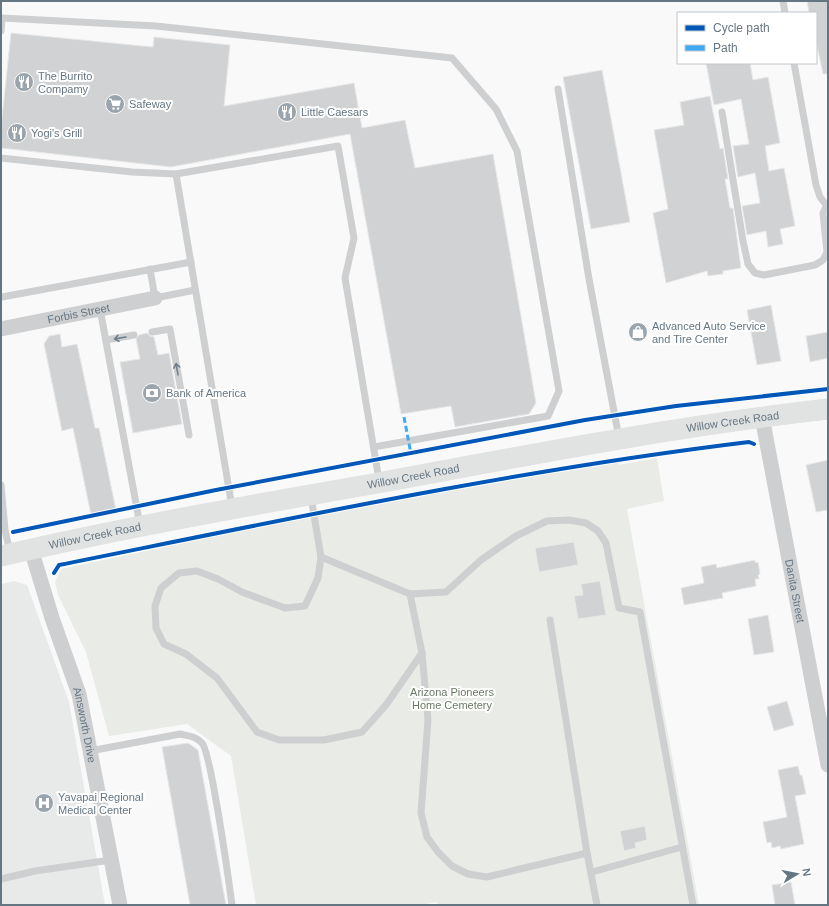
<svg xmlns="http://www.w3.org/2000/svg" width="829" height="906" viewBox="0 0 829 906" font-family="Helvetica,sans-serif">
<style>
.built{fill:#e8e9e9}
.green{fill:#e8ebe6}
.building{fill:#d0d2d3;stroke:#e8e8e8}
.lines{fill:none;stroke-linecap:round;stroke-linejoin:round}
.service{stroke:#cecfd0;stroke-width:7}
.minor{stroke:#cecfd0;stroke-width:15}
.secondary{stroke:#e1e2e2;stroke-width:21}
.quiet{stroke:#3fa9f5;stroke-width:3;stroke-dasharray:6 3;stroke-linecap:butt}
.cycleway-casing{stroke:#fff;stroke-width:6}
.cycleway{stroke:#0057b8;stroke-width:4}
.oneway{stroke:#707f8b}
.labels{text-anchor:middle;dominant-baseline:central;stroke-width:4;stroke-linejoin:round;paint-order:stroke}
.poi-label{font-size:11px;fill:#657683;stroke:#fff;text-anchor:start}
.street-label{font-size:11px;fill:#657683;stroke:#fff}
.park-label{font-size:11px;fill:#687a64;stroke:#fff}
</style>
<rect width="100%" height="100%" fill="#f9f9f9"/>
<polygon class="built" points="14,581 27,585 69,702 105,905 1,905 1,584"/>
<polygon class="green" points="657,458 664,501 627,509 699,905 440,905 436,902 421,905 256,905 231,756 187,724 109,736 86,652 58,595 55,582 61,569 314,515 618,461 619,465"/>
<g class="building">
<polygon points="807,1 828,1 828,74 823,74 816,41 816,13 809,13"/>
<polygon points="11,33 153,47 154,37 230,45 224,106 354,83 362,128 405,120 415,168 493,154 536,403 529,414 455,427 451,406 401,414 350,134 171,167 1,148 1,127"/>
<polygon points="706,63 750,63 753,80 768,77 780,143 765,146 769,171 784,168 795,226 780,229 783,244 768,247 766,231 747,235 742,206 760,203 755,173 738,177 733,146 749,144 741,99 714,105"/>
<polygon points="602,70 630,222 591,229 563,77"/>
<polygon points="710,96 720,149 723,148 728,179 725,179 730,208 733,208 741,268 723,271 723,274 708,276 707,271 666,283 653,213 668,209 654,130 684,125 680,102"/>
<polygon points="771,305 781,361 757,365 747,310"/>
<polygon points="828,332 828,358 810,362 806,336"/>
<polygon points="147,333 150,336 154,337 158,355 169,353 182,424 133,433 120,362 140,359 136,339 139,335"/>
<polygon points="60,334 62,347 77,344 95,428 99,428 116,510 91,515 73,428 62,431 44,344 49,336"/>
<polygon points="828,460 828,510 816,512 806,465"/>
<polygon points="574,542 578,565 539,572 535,548"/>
<polygon points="755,560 755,563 758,562 760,574 758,575 759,579 755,579 756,586 722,593 723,598 684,605 681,588 704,583 701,567 716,564 717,568"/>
<polygon points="600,581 606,615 578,619 574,596 583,595 581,584"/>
<polygon points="768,615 774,652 754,655 748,619"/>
<polygon points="787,701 794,725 774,731 767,707"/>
<polygon points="188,743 198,750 226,905 190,905 162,747"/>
<polygon points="798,766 800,775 802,775 806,794 795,796 804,844 781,849 780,846 772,848 771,842 767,843 763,822 787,817 778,770"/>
<polygon points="645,826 647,840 635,843 636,848 624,851 620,831"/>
<polygon points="791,882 795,905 775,905 772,885"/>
</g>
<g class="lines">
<g class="service">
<polyline points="783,1 785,13"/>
<polyline points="1,31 2,18 156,26 452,58 496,109 517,151 559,391 548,416 374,447"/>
<polyline points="794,63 816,185 820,197 828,207"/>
<polyline points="558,89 589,279 619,438"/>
<polyline points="722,112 743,241 748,264 755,273 764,275 815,265 823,260 827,252 823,213 826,207"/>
<polyline points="1,158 132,172 176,174 338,146 354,238 345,278 379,480"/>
<polyline points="176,174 232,507"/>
<polyline points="150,269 155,298 195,290"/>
<polyline points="2,297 191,262"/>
<polyline points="100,309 140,525"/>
<polyline points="152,332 170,329 189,435"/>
<polyline points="106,340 134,335"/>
<polyline points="1,485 5,530 10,552"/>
<polyline points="311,497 321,557 410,594 446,592 481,560 516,536 547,521 569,520 586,523 598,531 606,543 619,608 640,612 693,905"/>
<polyline points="321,557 318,578 305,606 285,608 242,592 218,579 197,571 179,573 161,588 155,606 156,628 164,644 186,654 217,678 257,732 279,740 324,740 362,732 386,705 422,653"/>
<polyline points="410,594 422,653 428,720 421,813 427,837 438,852 452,866 468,874 487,877 587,853"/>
<polyline points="550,620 587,853 597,905"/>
<path d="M90,751L180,734C188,736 196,736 202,743C211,753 229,882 232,905"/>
<polyline points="592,872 682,847"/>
<polyline points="1,879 35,871 111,860"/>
</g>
<g class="minor">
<path id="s1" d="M1,329L155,298"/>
<path id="s2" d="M762,417L828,765"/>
<path id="s3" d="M31,549L52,618L79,694L120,905"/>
</g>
<path class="secondary" id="s4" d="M1,556C126,527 252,505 378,483C528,455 677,426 828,409"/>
<polyline class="quiet" points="404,417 411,454"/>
<g class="cycleway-casing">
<g id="cycleway">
<polyline points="13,532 216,490 585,420 676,406 828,389"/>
<path d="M54,573L59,565C288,519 517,470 749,442L754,444"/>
</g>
</g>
<use href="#cycleway" class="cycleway"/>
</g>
<defs><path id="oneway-shaft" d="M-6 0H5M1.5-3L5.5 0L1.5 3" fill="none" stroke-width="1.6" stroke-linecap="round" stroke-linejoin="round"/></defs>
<g class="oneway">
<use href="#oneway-shaft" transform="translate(120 338) rotate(170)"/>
<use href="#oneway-shaft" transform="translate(177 369) rotate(-100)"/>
</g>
<defs>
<g id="restaurant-disc" transform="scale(1)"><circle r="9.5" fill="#99a4ac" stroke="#fff"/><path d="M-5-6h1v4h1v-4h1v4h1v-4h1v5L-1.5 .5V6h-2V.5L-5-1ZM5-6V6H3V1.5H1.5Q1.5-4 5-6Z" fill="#fff"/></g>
<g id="supermarket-disc" transform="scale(1)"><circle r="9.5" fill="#99a4ac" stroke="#fff"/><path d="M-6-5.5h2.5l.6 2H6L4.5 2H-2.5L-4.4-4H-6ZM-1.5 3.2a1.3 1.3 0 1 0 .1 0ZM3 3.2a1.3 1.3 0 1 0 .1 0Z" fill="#fff"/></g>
<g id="shop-disc" transform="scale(1)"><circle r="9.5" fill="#99a4ac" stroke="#fff"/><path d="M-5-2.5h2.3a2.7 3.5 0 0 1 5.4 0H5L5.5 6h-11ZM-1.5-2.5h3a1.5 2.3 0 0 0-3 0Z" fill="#fff"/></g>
<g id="bank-disc" transform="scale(1)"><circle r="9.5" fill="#99a4ac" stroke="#fff"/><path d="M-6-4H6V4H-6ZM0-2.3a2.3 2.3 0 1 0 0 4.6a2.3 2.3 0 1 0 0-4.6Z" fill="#fff"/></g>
<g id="hospital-disc" transform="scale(1)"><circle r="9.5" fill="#99a4ac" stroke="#fff"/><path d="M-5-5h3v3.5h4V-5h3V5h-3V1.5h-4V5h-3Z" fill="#fff"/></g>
</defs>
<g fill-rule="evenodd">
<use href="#restaurant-disc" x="24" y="82"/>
<use href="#supermarket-disc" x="115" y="104"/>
<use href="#restaurant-disc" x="287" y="112"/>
<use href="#restaurant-disc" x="17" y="133"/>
<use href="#shop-disc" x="638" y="332"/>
<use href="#bank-disc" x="152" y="393"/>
<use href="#hospital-disc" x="44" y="803"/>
</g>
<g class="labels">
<g class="poi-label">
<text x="38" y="76">The Burrito<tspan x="38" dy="13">Compamy</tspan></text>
<text x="129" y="104">Safeway</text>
<text x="301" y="112">Little Caesars</text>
<text x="31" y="133">Yogi's Grill</text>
<text x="652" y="326">Advanced Auto Service<tspan x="652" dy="13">and Tire Center</tspan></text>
<text x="166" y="393">Bank of America</text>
<text x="58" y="797">Yavapai Regional<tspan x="58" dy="13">Medical Center</tspan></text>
</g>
<g class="street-label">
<text stroke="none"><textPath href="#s1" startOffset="79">Forbis Street</textPath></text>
<text stroke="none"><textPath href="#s4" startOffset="744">Willow Creek Road</textPath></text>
<text stroke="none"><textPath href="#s4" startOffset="420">Willow Creek Road</textPath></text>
<text stroke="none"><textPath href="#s4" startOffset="96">Willow Creek Road</textPath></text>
<text stroke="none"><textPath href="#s2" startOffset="177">Danita Street</textPath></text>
<text stroke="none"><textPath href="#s3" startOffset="184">Ainsworth Drive</textPath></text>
</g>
<g class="park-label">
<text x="452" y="692">Arizona Pioneers<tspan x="452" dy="13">Home Cemetery</tspan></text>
</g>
</g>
<rect width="829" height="906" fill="none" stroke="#657683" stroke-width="4"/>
<rect x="677" y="12" width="140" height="52" fill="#ffffff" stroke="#c1c8cd"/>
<rect x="685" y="25" width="20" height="6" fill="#0057b8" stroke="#c1c8cd"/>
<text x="713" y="32" font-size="12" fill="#657683">Cycle path</text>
<rect x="685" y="45" width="20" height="6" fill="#3fa9f5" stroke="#c1c8cd"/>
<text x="713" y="52" font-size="12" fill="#657683">Path</text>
<g transform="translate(797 874) rotate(80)" stroke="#ffffff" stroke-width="3" paint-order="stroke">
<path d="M0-3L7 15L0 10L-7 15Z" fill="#657683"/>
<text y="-6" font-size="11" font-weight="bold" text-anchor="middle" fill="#657683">N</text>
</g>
</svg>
